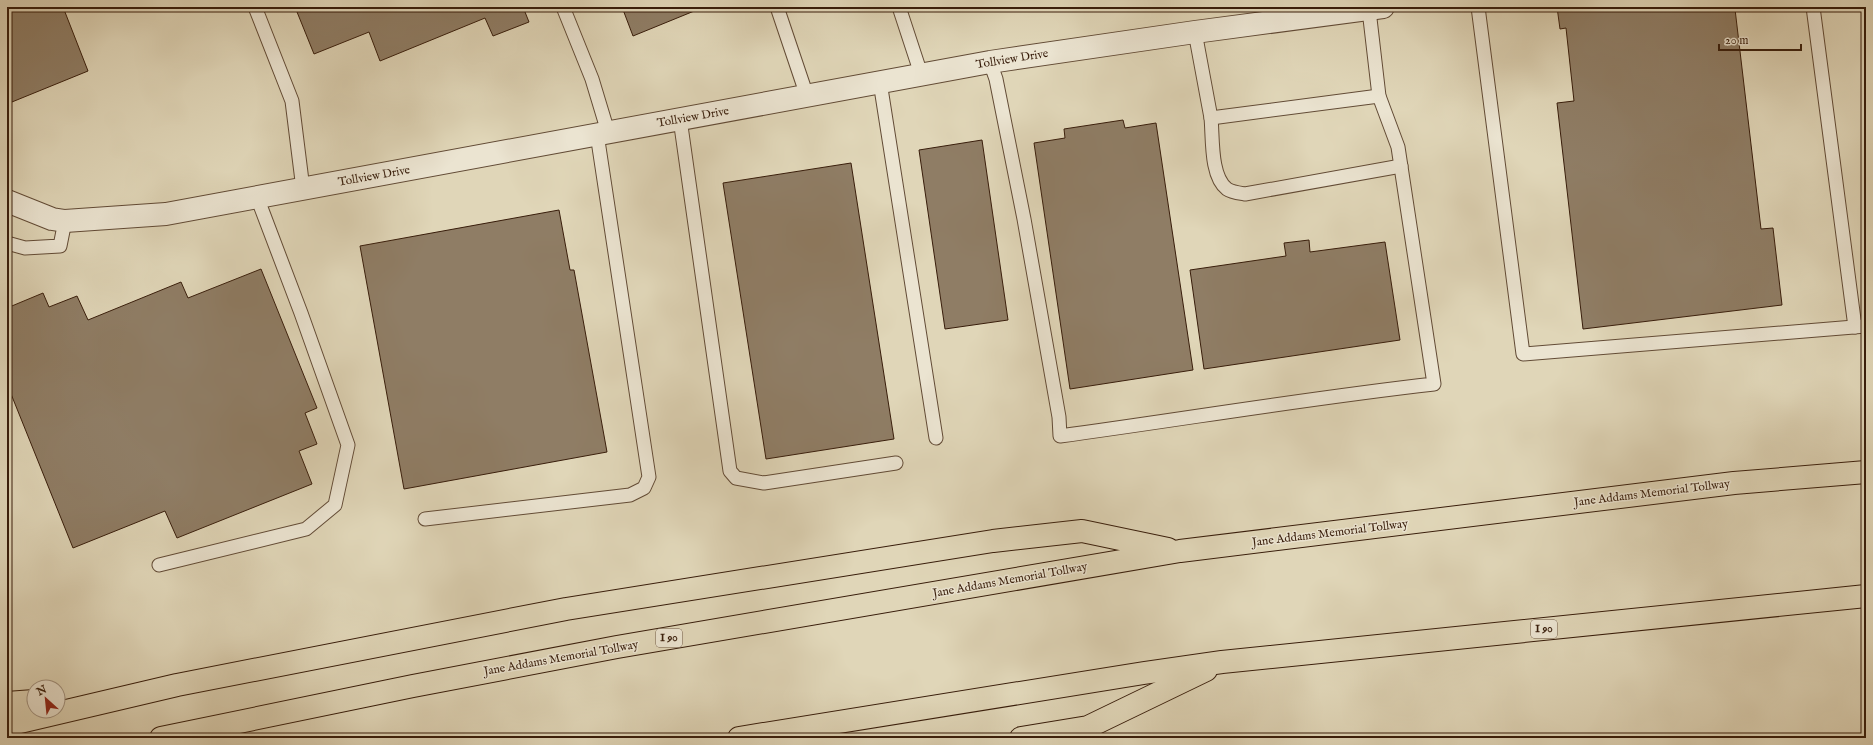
<svg xmlns="http://www.w3.org/2000/svg" width="1873" height="745" viewBox="0 0 1873 745" font-family="'IM FELL English',serif">
<style>
.building{fill:#8f7d65;stroke:#381d0b}
.lines{fill:none;stroke-linecap:round;stroke-linejoin:round}
.lane-casing{stroke:#624b36;stroke-width:15}
.street-casing{stroke:#624b36;stroke-width:24}
.highway-casing{stroke:#381d0b;stroke-width:24}
.lane{stroke:#ebe4d1;stroke-width:13}
.street{stroke:#ebe4d1;stroke-width:22}
.highway{stroke:#e0d6b8;stroke-width:22}
.labels{text-anchor:middle;dominant-baseline:central;stroke-width:3;stroke-linejoin:round;paint-order:stroke}
.shield{fill:#ebe4d1;stroke:#6e5946;stroke-width:1}
.shield-label{font-size:11px;font-weight:bold;fill:#381d0b}
.street-label{font-size:12px;fill:#381d0b;stroke:#ebe4d1}
</style>
<rect width="100%" height="100%" fill="#e0d6b8"/>
<filter id="stains"><feTurbulence type="fractalNoise" baseFrequency=".005" numOctaves="4"/><feColorMatrix values="0 0 0 0 .2 0 0 0 0 .09 0 0 0 0 .02 0 0 0 .5 -.17"/></filter>
<radialGradient id="worn" r=".72"><stop offset=".6" stop-color="#630" stop-opacity="0"/><stop offset="1" stop-color="#630" stop-opacity=".3"/></radialGradient>
<g class="building">
<polygon points="7,7 63,7 88,71 7,104"/>
<polygon points="295,7 523,7 529,22 493,36 485,18 380,61 369,32 314,54"/>
<polygon points="622,7 704,7 633,36"/>
<polygon points="1557,7 1747,7 1735,9 1761,229 1773,228 1782,305 1583,329 1557,103 1574,101 1566,28 1560,29"/>
<polygon points="1123,120 1125,128 1156,123 1193,370 1070,389 1034,143 1065,138 1064,129"/>
<polygon points="982,140 1008,320 945,329 919,150"/>
<polygon points="851,163 894,439 766,459 723,183"/>
<polygon points="559,210 570,270 574,270 607,452 404,489 360,246"/>
<polygon points="1309,240 1310,252 1385,242 1400,340 1204,369 1190,270 1286,256 1284,243"/>
<polygon points="261,269 317,408 305,413 317,444 299,451 312,484 177,538 165,511 73,548 7,384 7,308 43,293 49,307 77,296 88,320 181,282 188,298"/>
</g>
<g class="lines">
<g class="lane-casing">
<g id="lane">
<polyline points="255,7 292,101 303,189"/>
<polyline points="563,7 592,79 608,132"/>
<polyline points="777,7 807,96"/>
<polyline points="899,7 921,74"/>
<polyline points="1478,7 1523,354 1866,326"/>
<polyline points="1813,7 1855,327"/>
<polyline points="1195,32 1211,118 1379,96"/>
<path d="M990,62L996,79L1024,219L1059,417L1060,436C1185,419 1309,398 1434,384L1398,147L1379,96L1369,10"/>
<polyline points="880,82 936,438"/>
<path d="M1211,118C1213,137 1210,176 1227,189C1231,192 1239,193 1245,194L1401,166"/>
<polyline points="680,119 730,471 736,478 764,483 896,463"/>
<polyline points="7,243 25,248 60,246 65,221"/>
<polyline points="425,519 630,495 644,488 649,477 597,134"/>
<polyline points="159,565 306,529 335,505 348,445 301,313 257,197"/>
</g>
</g>
<g class="street-casing">
<polyline id="street" points="7,201 52,219 65,221 166,214 990,62 1195,32 1383,7"/>
</g>
<g class="highway-casing">
<g id="highway">
<polyline points="7,703 34,701"/>
<polyline points="7,725 177,685 566,609 993,541 1082,531 1168,549"/>
<polyline points="161,738 413,686 617,647 1180,551 1734,483 1866,472"/>
<polyline points="739,738 1144,673 1222,662 1866,596"/>
<polyline points="1021,738 1088,727 1206,670"/>
</g>
</g>
<use href="#lane" class="lane"/>
<use href="#street" class="street"/>
<use href="#highway" class="highway"/>
</g>
<g class="labels">
<g class="shield">
<rect x="1531" y="620" width="26" height="18" rx="3"/>
<rect x="656" y="629" width="26" height="18" rx="3"/>
</g>
<g class="shield-label">
<text x="1544" y="629">I 90</text>
<text x="669" y="638">I 90</text>
</g>
<g class="street-label">
<text transform="translate(1012 59) rotate(-9)">Tollview Drive</text>
<text transform="translate(693 117) rotate(-10)">Tollview Drive</text>
<text transform="translate(374 176) rotate(-10)">Tollview Drive</text>
<text transform="translate(1652 493) rotate(-7)">Jane Addams Memorial Tollway</text>
<text transform="translate(1330 533) rotate(-7)">Jane Addams Memorial Tollway</text>
<text transform="translate(1010 580) rotate(-10)">Jane Addams Memorial Tollway</text>
<text transform="translate(561 658) rotate(-10)">Jane Addams Memorial Tollway</text>
</g>
</g>
<rect width="1873" height="745" fill="none" stroke="#e0d6b8" stroke-width="24"/>
<rect x="8" y="8" width="1857" height="729" fill="none" stroke="#381d0b" stroke-width="2"/>
<rect x="12" y="12" width="1849" height="721" fill="none" stroke="#381d0b"/>
<g transform="translate(46 699) rotate(333)"><circle r="19" fill="#ebe4d1" stroke="#a39482"/>
<path d="M0-3L7 15L0 10L-7 15Z" fill="#8f2418"/>
<text y="-6" font-size="11" font-weight="bold" text-anchor="middle" fill="#381d0b">N</text>
</g>
<path d="M1719 44v6h82v-6" fill="none" stroke="#381d0b" stroke-width="2"/>
<text x="1725" y="44" font-size="12" fill="#381d0b" stroke="#ebe4d1" stroke-width="3" paint-order="stroke">20 m</text>
<rect width="100%" height="100%" filter="url(#stains)"/>
<rect width="100%" height="100%" fill="url(#worn)"/>
</svg>
